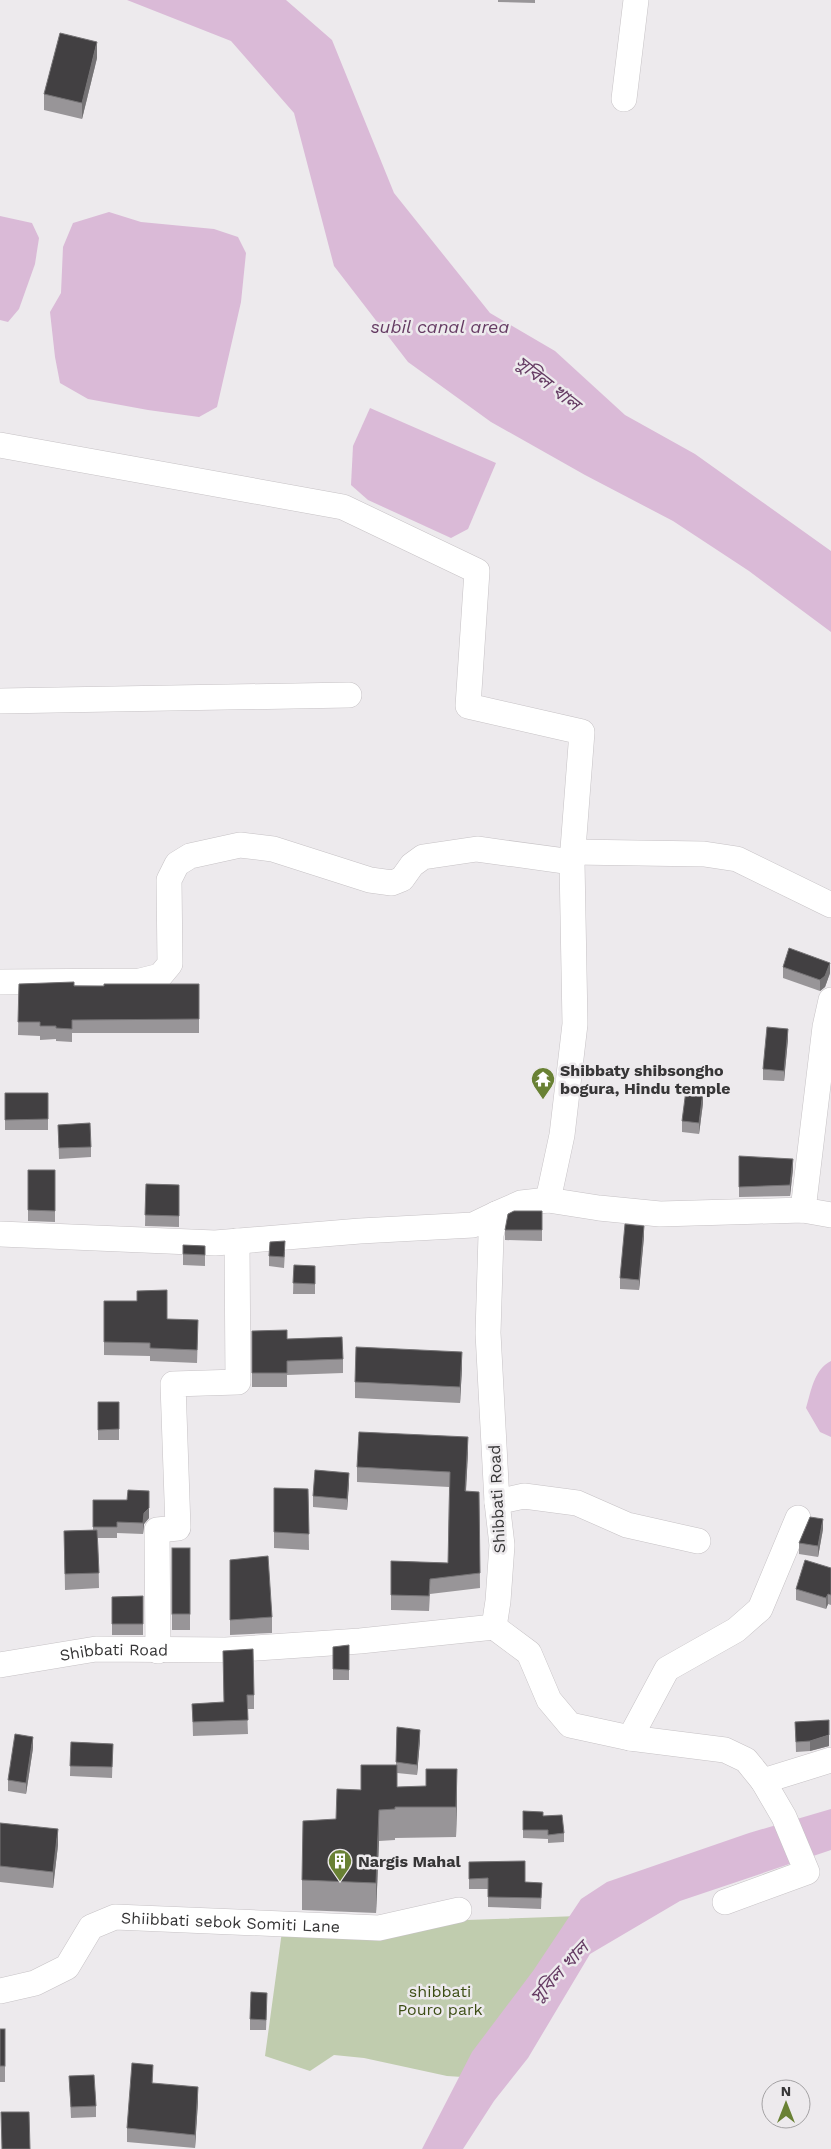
<svg xmlns="http://www.w3.org/2000/svg" width="831" height="2149" viewBox="0 0 831 2149" font-family="'Work Sans','Noto Sans Bengali',sans-serif">
<style>
.green{fill:#c0ccae}
.water{fill:#dabad7}
.lines{fill:none;stroke-linecap:round;stroke-linejoin:round}
.minor-casing{stroke:#c6c2c5;stroke-width:26}
.minor{stroke:#fff;stroke-width:25}
.wall{fill:#989598}
.shaded-wall{fill:#757375}
.building{fill:#424042;stroke:#757375}
.labels{text-anchor:middle;dominant-baseline:central;stroke-width:5;stroke-linejoin:round;paint-order:stroke}
.poi-label{font-size:16px;font-weight:bold;fill:#373637;stroke:#edeaed;text-anchor:start}
.street-label{font-size:16px;fill:#373637;stroke:#edeaed}
.park-label{font-size:16px;fill:#3d4e15;stroke:#edeaed}
.water-label{font-size:18px;font-style:italic;fill:#653b63;stroke:#edeaed}
</style>
<rect width="100%" height="100%" fill="#edeaed"/>
<polygon class="green" points="579,1916 478,2078 447,2076 364,2058 334,2055 310,2071 265,2056 283,1924 405,1933 467,1920"/>
<g class="water">
<polygon points="127,0 286,0 332,40 394,193 490,313 555,351 625,415 695,454 831,551 831,632 749,571 673,521 585,475 491,422 408,362 334,266 294,113 231,41"/>
<polygon points="109,212 141,222 214,229 238,237 246,253 241,302 217,407 199,417 148,410 88,399 60,383 55,357 50,312 61,293 63,247 73,223"/>
<polygon points="0,216 32,223 39,238 35,264 19,309 8,322 0,320"/>
<polygon points="370,408 496,463 468,529 451,538 368,500 351,485 353,446"/>
<path d="M831,1361V1437L820,1432L806,1408C811,1392 814,1369 831,1361Z"/>
<polygon points="831,1809 831,1850 680,1901 590,1954 528,2058 494,2101 463,2149 422,2149 472,2052 533,1971 581,1899 607,1882 749,1833"/>
</g>
<g class="lines">
<g class="minor-casing">
<g id="minor">
<polyline points="624,99 636,0"/>
<polyline points="0,445 343,507 477,571 468,706 582,732 572,862 575,1024 562,1135 548,1200"/>
<polyline points="0,701 349,695"/>
<polyline points="573,852 704,854 737,859 831,905"/>
<polyline points="0,982 140,981 160,976 170,964 169,880 177,864 190,856 240,845 273,849 370,880 392,883 402,879 412,865 423,857 477,849 572,862"/>
<polyline points="803,1210 825,1027 831,1000"/>
<polyline points="0,1234 215,1243 360,1231 473,1225 496,1214"/>
<polyline points="497,1502 524,1496 577,1503 627,1525 698,1541"/>
<polyline points="494,1627 498,1601 502,1545 497,1502 488,1333 491,1235 496,1214 521,1203 548,1200 599,1208 660,1214 803,1210 831,1215"/>
<polyline points="494,1627 529,1653 549,1700 570,1725 630,1738 725,1750 746,1760 763,1781 784,1817 807,1872 725,1902"/>
<polyline points="158,1651 157,1530 178,1528 173,1384 238,1382 237,1241"/>
<path id="s1" d="M0,1665L96,1649L226,1650L360,1641L494,1627"/>
<polyline points="630,1738 667,1669 736,1630 760,1609 798,1518"/>
<polyline points="763,1781 831,1760"/>
<path id="s2" d="M0,1991L35,1983L67,1967L91,1927L115,1917L379,1928L459,1910"/>
</g>
</g>
<use href="#minor" class="minor"/>
</g>
<g class="wall">
<polygon points="498,0 535,0 535,3 498,2"/>
<polygon points="97,58 82,119 44,110 44,94"/>
<polygon points="783,967 830,973 825,987 820,991 783,978"/>
<polygon points="19,984 104,986 199,984 199,1033 72,1033 72,1042 56,1041 56,1039 40,1040 40,1036 18,1035"/>
<polygon points="788,1039 784,1081 763,1080 763,1069"/>
<rect x="5" y="1093" width="43" height="37"/>
<polygon points="703,1103 699,1134 682,1132 682,1121"/>
<polygon points="58,1125 91,1147 91,1157 59,1159"/>
<polygon points="739,1156 793,1169 790,1196 739,1197"/>
<polygon points="28,1170 55,1170 55,1222 28,1221"/>
<polygon points="146,1184 179,1185 179,1227 145,1226"/>
<polygon points="542,1211 542,1241 505,1240 505,1230"/>
<polygon points="644,1237 639,1290 620,1289 620,1278"/>
<polygon points="183,1245 205,1246 205,1266 183,1265"/>
<polygon points="285,1252 284,1268 269,1266 269,1256"/>
<polygon points="294,1265 315,1266 315,1294 293,1294"/>
<polygon points="104,1301 167,1319 198,1333 197,1363 150,1361 150,1356 104,1355"/>
<polygon points="252,1331 287,1339 343,1359 343,1373 287,1375 287,1387 252,1387"/>
<polygon points="462,1368 460,1403 355,1398 355,1382"/>
<rect x="98" y="1402" width="21" height="38"/>
<polygon points="468,1452 466,1492 479,1492 480,1588 430,1594 429,1611 391,1610 391,1561 448,1563 449,1487 357,1482 357,1467"/>
<polygon points="349,1483 347,1510 313,1507 313,1496"/>
<polygon points="274,1488 308,1489 309,1550 274,1548"/>
<polygon points="93,1500 149,1502 149,1518 144,1524 143,1534 117,1533 117,1538 98,1538 99,1588 65,1590 64,1531 93,1530"/>
<polygon points="823,1529 818,1557 799,1554 799,1543"/>
<rect x="172" y="1548" width="18" height="82"/>
<polygon points="230,1560 272,1617 272,1633 230,1635"/>
<polygon points="831,1568 831,1605 828,1604 826,1609 796,1600 796,1589"/>
<polygon points="143,1596 143,1635 112,1635 112,1597"/>
<polygon points="349,1645 349,1680 333,1680 333,1669"/>
<polygon points="223,1651 254,1695 254,1709 247,1709 248,1734 193,1736 192,1704 224,1702"/>
<polygon points="795,1722 829,1746 810,1751 796,1752"/>
<polygon points="397,1727 420,1740 417,1775 397,1773 397,1787 457,1800 456,1837 395,1838 395,1840 379,1841 376,1913 302,1910 302,1880 336,1819 361,1790 396,1765"/>
<polygon points="71,1742 113,1744 112,1778 70,1776"/>
<polygon points="33,1748 26,1794 8,1791 8,1780"/>
<polygon points="523,1811 543,1816 564,1833 564,1842 548,1843 548,1839 523,1838"/>
<polygon points="0,1823 58,1845 53,1888 0,1882"/>
<polygon points="469,1862 525,1882 542,1883 541,1909 488,1907 488,1889 469,1889"/>
<polygon points="267,2004 266,2030 250,2030 250,2019"/>
<rect x="0" y="2029" width="5" height="53"/>
<polygon points="69,2076 96,2106 96,2117 71,2118"/>
<polygon points="153,2078 152,2084 198,2101 195,2148 127,2142 127,2128"/>
</g>
<g class="shaded-wall">
<polygon points="97,42 97,58 82,119 82,103"/>
<polygon points="830,963 830,973 825,987 820,991 820,980"/>
<polygon points="788,1029 788,1039 784,1081 784,1071"/>
<polygon points="703,1092 703,1103 699,1134 699,1123"/>
<polygon points="793,1159 793,1169 790,1196 790,1185"/>
<polygon points="644,1226 644,1237 639,1290 639,1280"/>
<polygon points="462,1352 462,1368 460,1403 460,1387"/>
<polygon points="468,1437 468,1452 465,1506 465,1491"/>
<polygon points="349,1473 349,1483 347,1510 347,1499"/>
<polygon points="149,1491 149,1518 144,1524 143,1534 143,1523 144,1513"/>
<polygon points="823,1519 823,1529 818,1557 818,1546"/>
<polygon points="828,1594 828,1604 826,1609 826,1598"/>
<polygon points="420,1730 420,1740 417,1775 417,1765"/>
<polygon points="829,1735 829,1746 810,1751 810,1741"/>
<polygon points="33,1737 33,1748 26,1794 26,1783"/>
<polygon points="457,1769 457,1800 456,1837 456,1807"/>
<polygon points="379,1810 379,1841 376,1913 376,1883"/>
<polygon points="58,1829 58,1845 53,1888 53,1872"/>
<polygon points="198,2087 198,2101 195,2148 195,2135"/>
</g>
<g class="building">
<polygon points="60,33 97,42 82,103 44,94"/>
<polygon points="789,948 830,963 825,976 820,980 783,967"/>
<polygon points="74,982 74,986 104,986 104,984 199,984 199,1019 72,1020 72,1029 56,1028 56,1026 40,1026 40,1022 18,1022 19,984"/>
<polygon points="767,1027 788,1029 784,1071 763,1069"/>
<polygon points="686,1090 703,1092 699,1123 682,1121"/>
<polygon points="5,1093 48,1093 48,1119 5,1120"/>
<polygon points="90,1123 91,1147 59,1148 58,1125"/>
<polygon points="739,1156 793,1159 790,1185 739,1187"/>
<polygon points="28,1170 55,1170 55,1211 28,1210"/>
<polygon points="146,1184 179,1185 179,1216 145,1215"/>
<polygon points="514,1211 542,1211 542,1230 505,1230 508,1214"/>
<polygon points="625,1224 644,1226 639,1280 620,1278"/>
<polygon points="285,1241 284,1257 269,1256 270,1242"/>
<polygon points="183,1245 205,1246 205,1255 183,1254"/>
<polygon points="294,1265 315,1266 315,1284 293,1283"/>
<polygon points="167,1290 167,1319 198,1320 197,1350 150,1348 150,1343 104,1342 104,1301 137,1301 137,1291"/>
<polygon points="287,1330 287,1339 342,1337 343,1359 287,1361 287,1373 252,1373 252,1331"/>
<polygon points="356,1347 462,1352 460,1387 355,1382"/>
<polygon points="98,1402 119,1402 119,1429 98,1430"/>
<polygon points="359,1432 468,1437 465,1491 479,1492 480,1573 430,1579 429,1596 391,1595 391,1561 448,1563 450,1472 357,1467"/>
<polygon points="315,1470 349,1473 347,1499 313,1496"/>
<polygon points="274,1488 308,1489 309,1534 274,1532"/>
<polygon points="128,1490 149,1491 149,1508 144,1513 143,1523 117,1522 117,1527 93,1527 93,1500 127,1500"/>
<polygon points="810,1517 823,1519 818,1546 799,1543"/>
<polygon points="97,1530 99,1573 65,1574 64,1531"/>
<rect x="172" y="1548" width="18" height="66"/>
<polygon points="268,1556 272,1617 230,1620 230,1560"/>
<polygon points="805,1560 831,1568 831,1595 828,1594 826,1598 796,1589"/>
<polygon points="143,1596 143,1624 112,1624 112,1597"/>
<polygon points="349,1645 349,1670 333,1669 333,1647"/>
<polygon points="253,1649 254,1695 247,1695 248,1720 193,1722 192,1704 224,1702 223,1651"/>
<polygon points="829,1720 829,1735 810,1741 796,1742 795,1722"/>
<polygon points="397,1727 420,1730 417,1765 396,1762"/>
<polygon points="15,1734 33,1737 26,1783 8,1780"/>
<polygon points="71,1742 113,1744 112,1767 70,1766"/>
<polygon points="361,1765 397,1765 397,1787 426,1786 426,1769 457,1769 456,1807 395,1807 395,1809 379,1810 376,1883 302,1880 303,1821 336,1819 337,1789 361,1790"/>
<polygon points="523,1811 543,1812 543,1816 562,1815 564,1833 548,1835 548,1830 523,1830"/>
<polygon points="0,1823 58,1829 53,1872 0,1866"/>
<polygon points="525,1861 525,1882 542,1883 541,1898 488,1897 488,1878 469,1879 469,1862"/>
<polygon points="251,1992 267,1993 266,2020 250,2019"/>
<rect x="0" y="2029" width="5" height="37"/>
<polygon points="132,2063 153,2065 152,2083 198,2087 195,2135 127,2128"/>
<polygon points="94,2075 96,2106 71,2107 69,2076"/>
<polygon points="1,2112 29,2112 30,2149 2,2149"/>
</g>
<defs>
<g id="temple-pin" transform="scale(1.25)"><path d="M0 17L-7.5 6A9.5 9.5 0 1 1 7.5 6Z" fill="#698134" stroke="#edeaed"/><path d="M0-6L5-2H3V0L6.5 2.5H4V6H1.5V3h-3V6H-4V2.5H-6.5L-3 0V-2H-5Z" fill="#fff"/></g>
<g id="building-pin" transform="scale(1.25)"><path d="M0 17L-7.5 6A9.5 9.5 0 1 1 7.5 6Z" fill="#698134" stroke="#edeaed"/><path d="M-4-6H4V6H1V3H-1V6H-4ZM-2.5-4.3h1.7v1.8h-1.7ZM.8-4.3h1.7v1.8H.8ZM-2.5-1h1.7V.8h-1.7ZM.8-1h1.7V.8H.8Z" fill="#fff"/></g>
</defs>
<g fill-rule="evenodd">
<use href="#temple-pin" x="543" y="1079"/>
<use href="#building-pin" x="340" y="1861"/>
</g>
<g class="labels">
<g class="poi-label">
<text x="560" y="1070">Shibbaty shibsongho<tspan x="560" dy="18">bogura, Hindu temple</tspan></text>
<text x="358" y="1861">Nargis Mahal</text>
</g>
<g class="street-label">
<text transform="translate(497 1499) rotate(-93)">Shibbati Road</text>
<text stroke="none"><textPath href="#s1" startOffset="115">Shibbati Road</textPath></text>
<text stroke="none"><textPath href="#s2" startOffset="260">Shiibbati sebok Somiti Lane</textPath></text>
</g>
<g class="park-label">
<text x="440" y="1991">shibbati<tspan x="440" dy="18">Pouro park</tspan></text>
</g>
<g class="water-label">
<text x="440" y="326">subil canal area</text>
<text transform="translate(548 383) rotate(38)">সুবিল খাল</text>
<text transform="translate(559 1972) rotate(-47)">সুবিল খাল</text>
</g>
</g>
<g transform="translate(786 2104)"><circle r="24" fill="#edeaed" stroke="#a4a2a4"/>
<path d="M0-4L9 19L0 12L-9 19Z" fill="#698134"/>
<text y="-8" font-size="14" font-weight="bold" text-anchor="middle" fill="#373637">N</text>
</g>
</svg>
